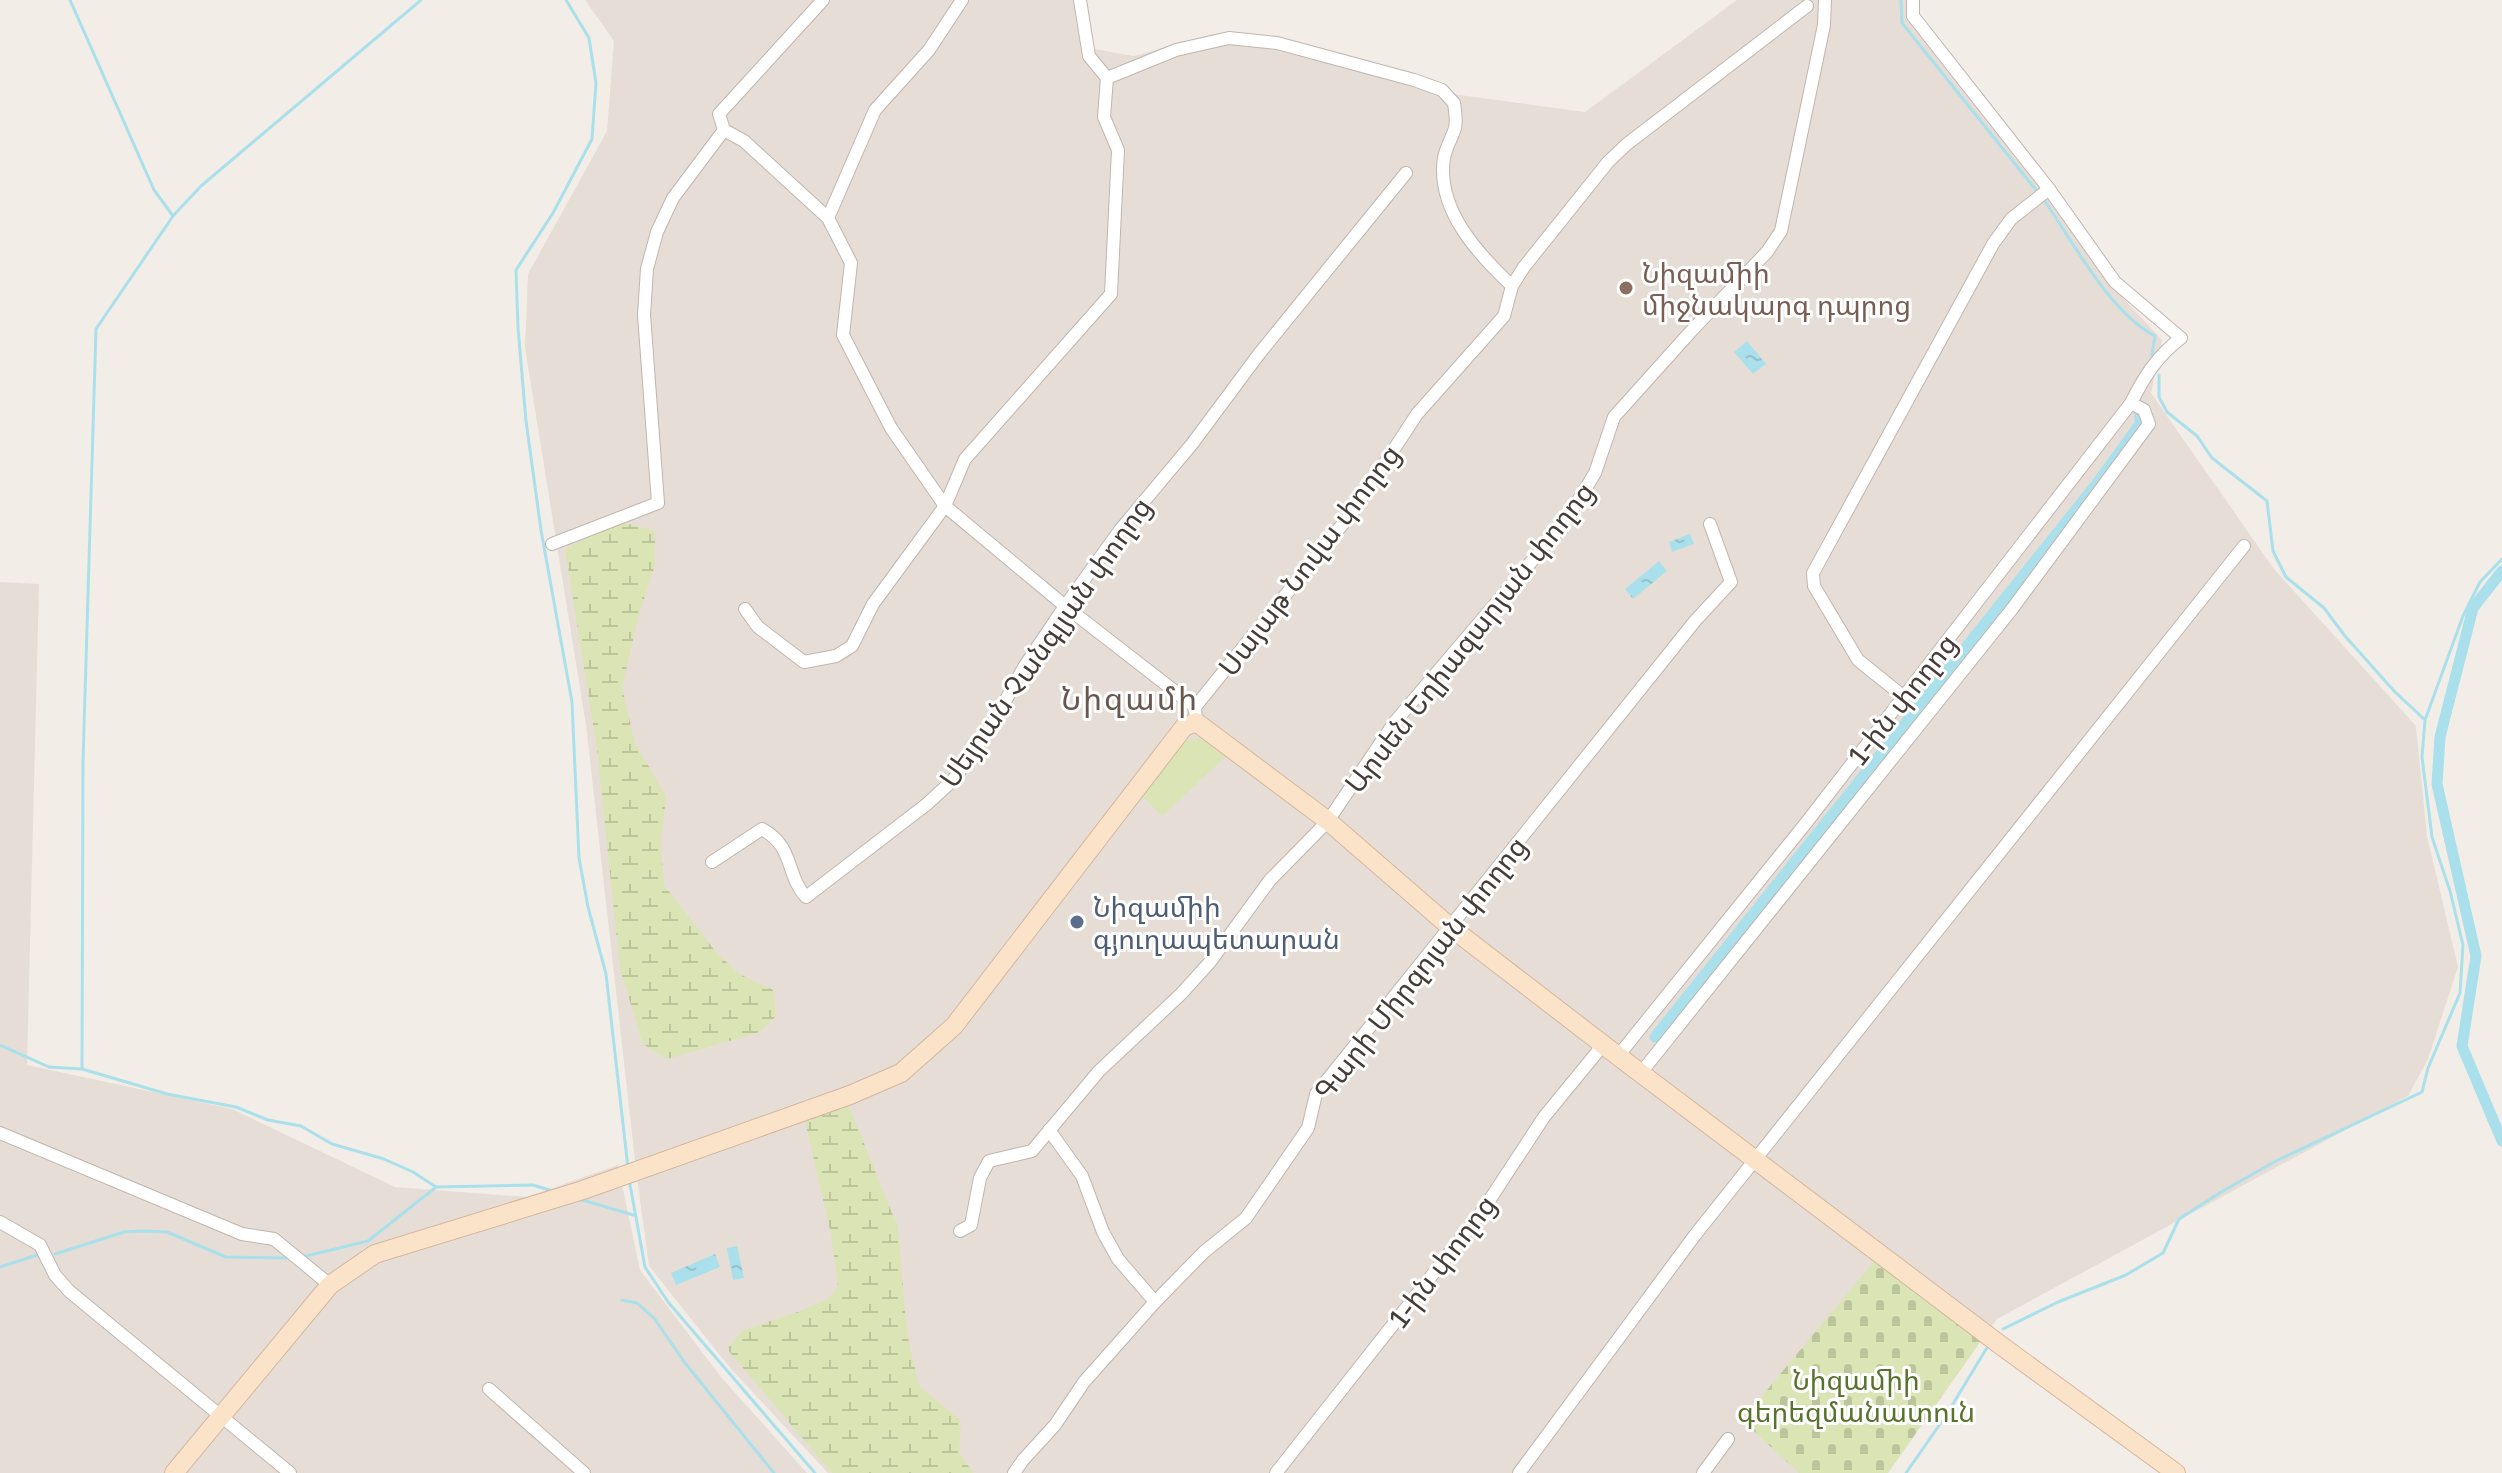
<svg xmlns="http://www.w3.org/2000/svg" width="2502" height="1473" viewBox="0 0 2502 1473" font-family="'Golos Text','Noto Sans Armenian',sans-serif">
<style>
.residential{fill:#e6ded6}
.green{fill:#dae4b4}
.wetland{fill:url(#wetland-marsh)}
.cemetery{fill:url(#cemetery-stones)}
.water{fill:url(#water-ripples)}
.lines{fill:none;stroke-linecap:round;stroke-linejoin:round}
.stream{stroke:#a9e0eb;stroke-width:3}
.canal{stroke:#a9e0eb;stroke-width:11}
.street-casing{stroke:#c1b5ae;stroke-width:14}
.secondary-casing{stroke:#d2b79d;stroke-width:20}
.street{stroke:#fff;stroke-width:12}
.secondary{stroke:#fbe3ca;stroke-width:18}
.education-dot{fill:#8d6e63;stroke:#fff;stroke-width:3}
.service-dot{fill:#5c6f8a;stroke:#fff;stroke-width:3}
.labels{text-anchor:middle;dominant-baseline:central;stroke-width:6;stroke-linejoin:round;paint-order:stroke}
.education-label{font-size:28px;fill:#785e54;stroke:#fff;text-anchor:start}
.street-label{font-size:28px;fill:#463c37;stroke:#fff}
.service-label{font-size:28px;fill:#4e5e75;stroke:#fff;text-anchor:start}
.park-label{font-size:28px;fill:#59732e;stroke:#fff}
.quarter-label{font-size:32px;letter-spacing:2px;fill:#68584f;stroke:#fff}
</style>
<defs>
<pattern id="wetland-marsh" width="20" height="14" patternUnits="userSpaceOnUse" patternTransform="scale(2)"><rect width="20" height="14" fill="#dae4b4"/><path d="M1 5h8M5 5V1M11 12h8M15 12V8" fill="none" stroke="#bcc49b"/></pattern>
<pattern id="cemetery-stones" width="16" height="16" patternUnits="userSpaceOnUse" patternTransform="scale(2)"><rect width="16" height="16" fill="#dae4b4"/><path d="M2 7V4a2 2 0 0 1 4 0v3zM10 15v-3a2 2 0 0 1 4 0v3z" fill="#bcc49b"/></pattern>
<pattern id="water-ripples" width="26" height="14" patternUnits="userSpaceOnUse" patternTransform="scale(2)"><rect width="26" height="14" fill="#a9e0eb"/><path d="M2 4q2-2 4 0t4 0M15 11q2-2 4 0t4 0" fill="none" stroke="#93c1ca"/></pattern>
</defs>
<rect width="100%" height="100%" fill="#f3ede8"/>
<g class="residential">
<polygon points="585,0 1079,0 1094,49 1134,56 1213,34 1438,92 1585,112 1737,0 1908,0 2109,283 2162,340 2151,393 2274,569 2416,726 2427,836 2458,967 2428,1059 2408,1096 1997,1319 1884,1473 828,1473 730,1368 649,1266 637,1178 586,725 525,348 528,274 607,131 614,41"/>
<polygon points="0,582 39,584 27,1065 232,1109 395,1187 527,1197 618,1165 640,1270 721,1377 807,1473 0,1473"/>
</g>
<polygon class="green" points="1200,737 1226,756 1162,816 1142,795 1182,743"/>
<g class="wetland">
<polygon points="621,522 655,531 655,565 638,618 622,688 635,743 666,796 661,844 664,885 716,952 739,974 773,990 776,1016 760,1032 667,1059 643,1044 620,969 597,749 565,549"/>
<polygon points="849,1106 898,1228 907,1333 919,1386 961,1421 959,1452 973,1473 832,1473 727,1349 743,1330 795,1313 827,1299 838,1287 831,1234 805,1121"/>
</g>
<polygon class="cemetery" points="1877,1258 1983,1338 1888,1473 1799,1473 1742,1420"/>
<g class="water">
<polygon points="1747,341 1766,364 1753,374 1734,352"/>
<polygon points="1690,534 1694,544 1672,552 1669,542"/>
<polygon points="1659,561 1667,571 1633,599 1625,589"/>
<polygon points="737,1246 744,1278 733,1280 727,1248"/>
<polygon points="715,1254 720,1267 676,1285 671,1273"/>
</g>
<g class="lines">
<g class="stream">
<polyline points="70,0 154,190 173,216"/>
<polyline points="566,0 589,38 596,83 592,139 553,213 516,270 518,328 526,421 541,530 572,702 579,858 588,907 606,974 628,1168"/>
<polyline points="1901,0 1902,23 2036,190"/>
<path d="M2044,200C2074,243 2109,312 2155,336L2152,355"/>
<polyline points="2159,375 2159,397 2167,412 2197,436 2212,458 2267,501 2273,551 2286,577 2324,608 2345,636 2395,692 2424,719"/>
<polyline points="0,1045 49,1067 82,1069 167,1094 236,1107 268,1120 301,1126 332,1144 384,1159 413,1172 436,1187"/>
<polyline points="82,1069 83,761 96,329 173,216 201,186 421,0"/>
<polyline points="629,1179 645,1267 668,1302 815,1473"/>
<polyline points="579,1199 633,1215"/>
<polyline points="55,1254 124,1232 143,1231 167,1232 226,1257 290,1258"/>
<polyline points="302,1257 368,1241 436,1187 533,1185 553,1191"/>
<polyline points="0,1267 40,1254"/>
<polyline points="622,1300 637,1303 654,1318 685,1363 774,1473"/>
<polyline points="2003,1329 2058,1302 2126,1275 2163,1253 2179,1219 2221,1192 2276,1161 2422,1092 2428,1068 2460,993 2463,945 2450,891 2432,837 2422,757 2425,720 2463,616 2480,582 2502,559"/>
<polyline points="1906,1473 1945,1417 1988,1346"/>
</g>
<g class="canal">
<polyline points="2502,571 2473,608 2440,737 2437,784 2476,956 2462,1046 2502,1141"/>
<polyline points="1655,1037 2098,482 2140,424 2140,414"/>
</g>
<g class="street-casing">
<g id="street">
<polyline points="823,0 719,114 724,130 744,141 828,218 851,263 843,335 891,428 945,506 1065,606 1195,707"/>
<polyline points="1080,0 1089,56 1107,78"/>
<path d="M1107,78L1176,50L1229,38L1277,43L1414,80L1442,90L1454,103C1455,111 1457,120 1455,128C1452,138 1446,147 1444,158C1436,209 1478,254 1512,286"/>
<polyline points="828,218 875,110 929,50 962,0"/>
<polyline points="552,544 658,503 644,315 647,269 657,232 673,198 724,130"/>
<polyline points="745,609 758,627 804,662 836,656 852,646 873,604 945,506 965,459 1111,294 1118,150 1104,117 1107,78"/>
<polyline points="1904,697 1858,660 1814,586 1813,573 1993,244 2011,219 2049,189"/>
<polyline points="1196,722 1195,707 1354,510 1417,414 1504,316 1512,286 1524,267 1608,162 1627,144 1807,6"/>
<path d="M712,862L762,829C795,847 785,874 806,897L927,804L953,780L991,727L1024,667L1065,606L1120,530L1192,444L1259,354L1406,173"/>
<path d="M1618,1056L1806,823L2131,403C2144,377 2157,356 2181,338L2115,282L2049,189L1913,16V0"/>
<polyline points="1640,1074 2012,609 2149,424 2144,410 2131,403"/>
<polyline points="1049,1130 1082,1176 1103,1232 1118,1259 1155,1302"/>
<polyline points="0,1133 242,1234 274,1239 330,1285"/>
<polyline points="0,1222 40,1245 55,1275 69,1291 290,1473"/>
<polyline points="960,1231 971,1225 980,1178 989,1161 1032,1151 1099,1071 1181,994 1210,962 1270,880 1328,821 1394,723 1565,522 1595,473 1614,417 1693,329 1767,252 1781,231 1824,25 1825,0"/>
<polyline points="489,1389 584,1473"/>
<polyline points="1014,1473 1023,1460 1055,1425 1084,1382 1155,1302 1204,1252 1246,1218 1308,1128 1316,1094 1695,621 1731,582 1710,524"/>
<polyline points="1276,1473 1481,1213 1544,1117 1603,1045"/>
<polyline points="1519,1473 1695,1235 2244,546"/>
<polyline points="1703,1473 1728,1439"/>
</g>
</g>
<g class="secondary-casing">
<polyline id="secondary" points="174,1473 330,1285 375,1254 583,1190 850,1095 901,1073 954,1026 1184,727 1196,722 1328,821 1449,926 1618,1056 1999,1344 2176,1473"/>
</g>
<use href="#street" class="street"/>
<use href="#secondary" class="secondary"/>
</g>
<circle class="education-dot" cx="1626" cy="288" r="8"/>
<circle class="service-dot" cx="1077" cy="922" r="8"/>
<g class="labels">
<g class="education-label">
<text x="1642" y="272">Նիզամիի<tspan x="1642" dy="32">միջնակարգ դպրոց</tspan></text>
</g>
<g class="street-label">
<text transform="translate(1309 560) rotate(-53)">Սայաթ Նովա փողոց</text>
<text transform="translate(1469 637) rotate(-52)">Արսեն Եղիազարյան փողոց</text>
<text transform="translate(1045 642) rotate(-55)">Սեյրան Չանգլյան փողոց</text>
<text transform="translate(1902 699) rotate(-52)">1-ին փողոց</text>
<text transform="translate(1420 968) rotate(-52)">Գարի Միրզոյան փողոց</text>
<text transform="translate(1442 1261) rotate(-53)">1-ին փողոց</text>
</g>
<g class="service-label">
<text x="1093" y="906">Նիզամիի<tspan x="1093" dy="32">գյուղապետարան</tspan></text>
</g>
<g class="park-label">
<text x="1856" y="1379">Նիզամիի<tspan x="1856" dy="32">գերեզմանատուն</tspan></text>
</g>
<g class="quarter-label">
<text x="1130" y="698">Նիզամի</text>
</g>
</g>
</svg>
